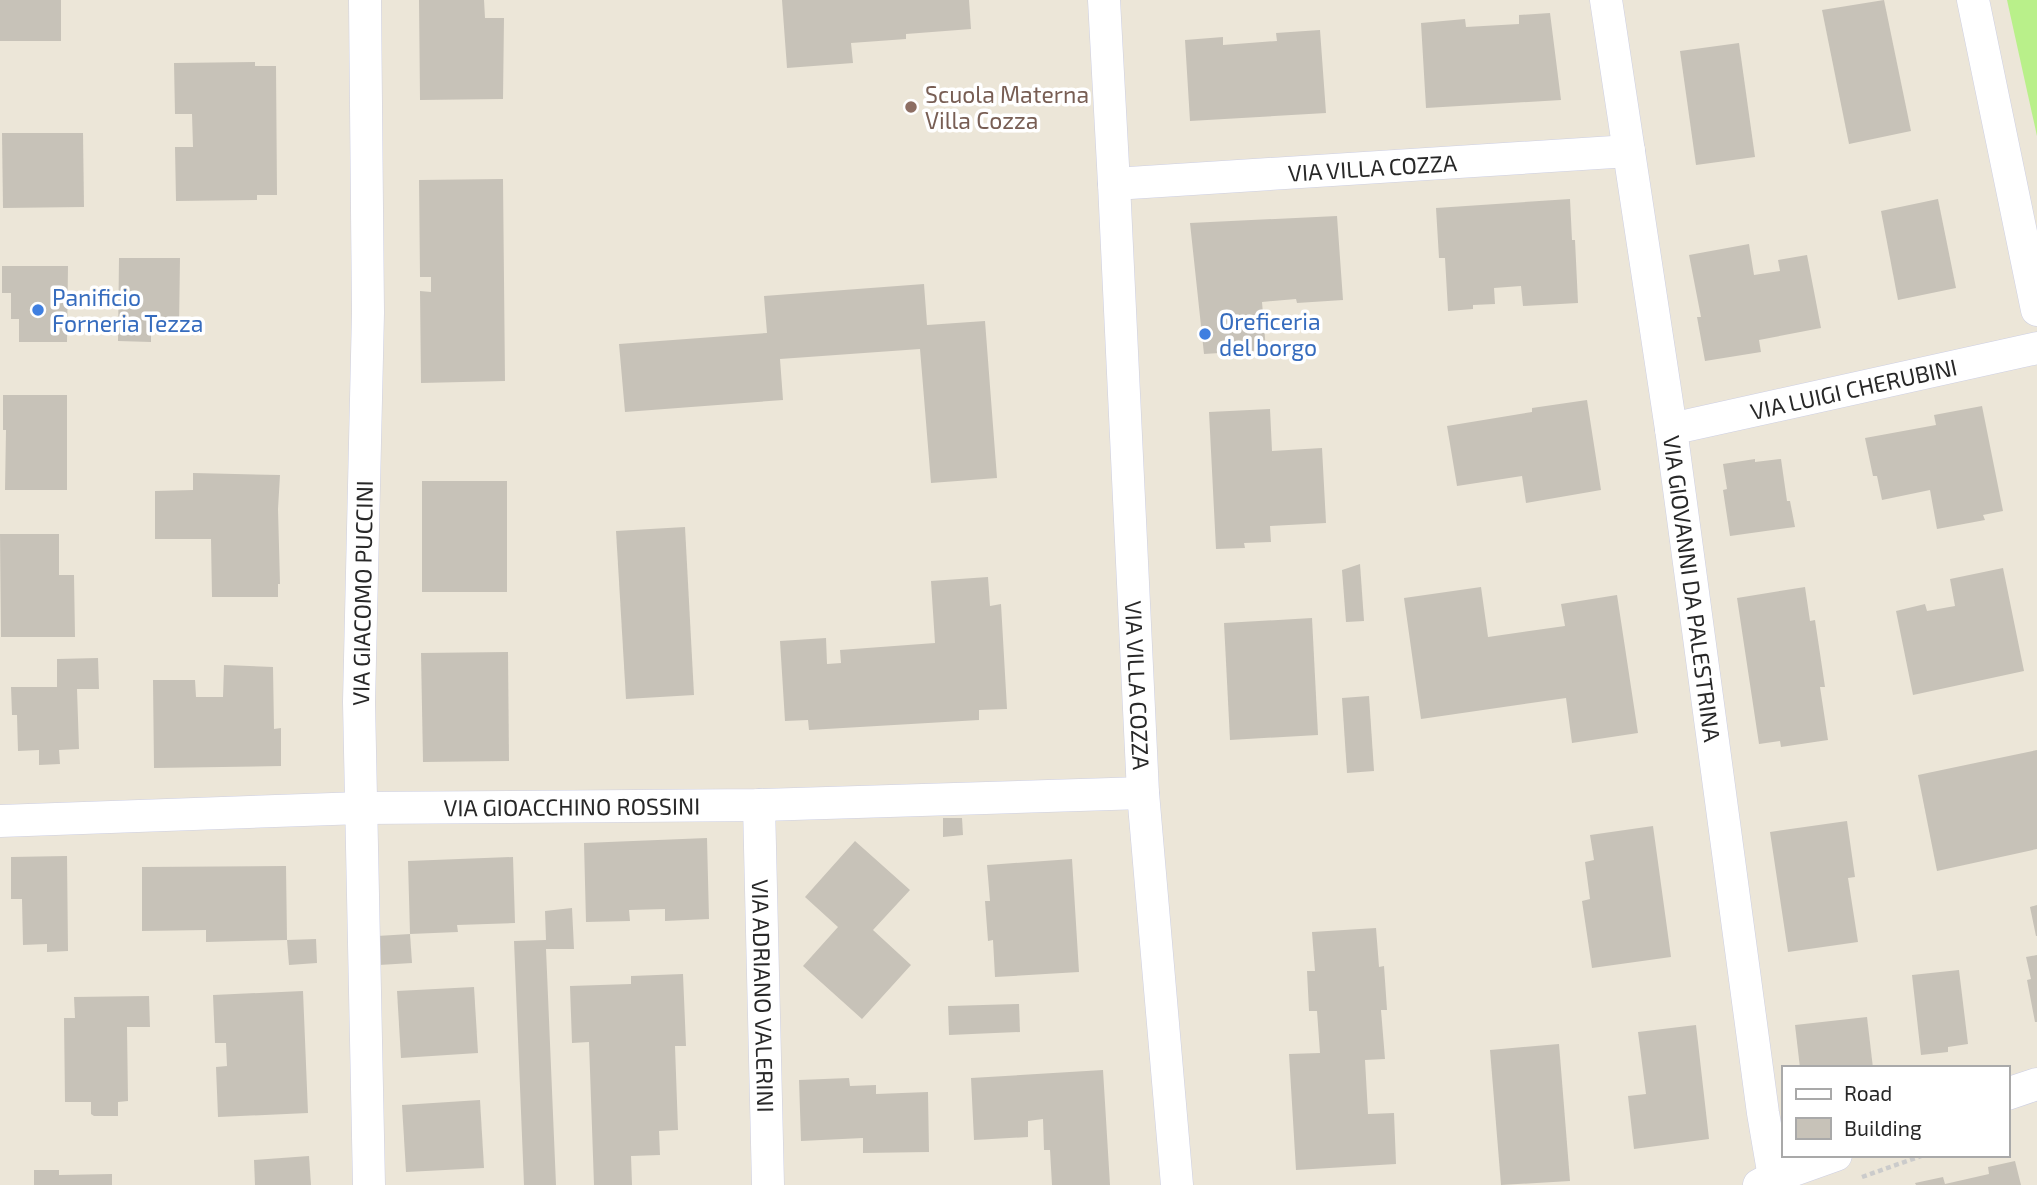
<svg xmlns="http://www.w3.org/2000/svg" width="2037" height="1185" viewBox="0 0 2037 1185" font-family="'Exo 2',sans-serif">
<style>
.pitch{fill:#b9f08a}
.building{fill:#c7c2b8}
.lines{fill:none;stroke-linecap:round;stroke-linejoin:round}
.street-casing{stroke:#cdcfe3;stroke-width:33}
.path{stroke:#cbcbcb;stroke-width:4.5;stroke-dasharray:5 3.5;stroke-linecap:butt}
.street{stroke:#fff;stroke-width:32}
.education-dot{fill:#8d6e63;stroke:#fff;stroke-width:2.5}
.shop-dot{fill:#3f7fe0;stroke:#fff;stroke-width:2.5}
.labels{text-anchor:middle;dominant-baseline:central;stroke-width:7;stroke-linejoin:round;paint-order:stroke}
.education-label{font-size:23px;fill:#785e54;stroke:#fff;text-anchor:start}
.street-label{font-size:23px;fill:#282828;stroke:#fff}
.shop-label{font-size:23px;fill:#366cbe;stroke:#fff;text-anchor:start}
</style>
<rect width="100%" height="100%" fill="#ece6d8"/>
<polygon class="pitch" points="2007,0 2037,0 2037,136"/>
<g class="building">
<rect x="0" y="0" width="61" height="41"/>
<polygon points="419,0 484,0 485,18 504,18 503,99 420,100"/>
<polygon points="782,0 969,0 971,29 906,34 906,39 851,43 853,63 787,68"/>
<polygon points="1884,0 1911,131 1849,144 1822,10"/>
<polygon points="1550,13 1561,100 1426,108 1421,23 1465,19 1466,27 1519,24 1519,15"/>
<polygon points="1320,30 1326,113 1190,121 1185,40 1223,37 1223,45 1277,41 1276,33"/>
<polygon points="1739,43 1755,157 1696,165 1680,51"/>
<polygon points="255,62 255,66 276,66 277,195 257,195 257,200 176,201 175,147 193,147 192,114 175,114 174,63"/>
<polygon points="2,133 83,133 84,207 3,208"/>
<polygon points="503,179 505,381 421,383 420,291 431,292 431,277 420,277 419,180"/>
<polygon points="1570,199 1572,240 1575,240 1578,303 1523,306 1521,286 1494,288 1495,304 1473,305 1473,309 1448,311 1445,258 1439,258 1436,208"/>
<polygon points="1938,199 1956,288 1898,300 1881,211"/>
<polygon points="1337,216 1343,300 1297,303 1296,299 1262,302 1266,350 1204,354 1190,223"/>
<polygon points="1749,244 1754,275 1780,271 1778,260 1807,255 1821,328 1759,340 1761,352 1705,361 1697,317 1701,317 1689,255"/>
<polygon points="119,258 180,258 179,327 173,327 172,334 151,334 151,342 118,341"/>
<polygon points="2,266 68,266 67,342 19,342 19,319 11,319 11,293 2,293"/>
<polygon points="924,284 927,325 985,321 997,478 931,483 920,349 780,359 783,400 625,412 619,344 767,333 764,296"/>
<polygon points="3,395 67,395 67,490 5,490 6,430 3,430"/>
<polygon points="1587,400 1601,490 1526,503 1522,476 1457,486 1447,426 1532,412 1532,408"/>
<polygon points="1982,406 2003,511 1983,515 1985,520 1937,529 1930,490 1882,500 1877,476 1873,476 1865,438 1936,425 1934,415"/>
<polygon points="1270,409 1272,451 1322,448 1326,523 1270,526 1271,542 1244,543 1245,548 1216,549 1209,412"/>
<polygon points="1755,459 1755,462 1781,459 1787,501 1790,501 1795,527 1730,536 1723,490 1727,489 1723,464"/>
<polygon points="193,473 280,475 278,509 280,584 278,584 278,597 212,597 211,539 155,539 155,491 193,490"/>
<rect x="422" y="481" width="85" height="111"/>
<polygon points="685,527 694,695 626,699 616,531"/>
<polygon points="0,534 59,534 59,575 74,575 75,637 1,637"/>
<polygon points="1360,564 1364,621 1346,622 1342,570"/>
<polygon points="2003,568 2024,671 1913,695 1896,611 1925,604 1927,611 1955,606 1950,579"/>
<polygon points="988,577 990,606 1001,604 1007,709 979,710 979,720 809,730 808,720 785,721 780,641 826,638 827,664 841,663 840,650 935,643 931,581"/>
<polygon points="1481,587 1488,637 1565,626 1561,604 1617,595 1638,733 1572,743 1566,698 1421,719 1404,598"/>
<polygon points="1805,587 1810,621 1815,620 1825,687 1820,687 1828,740 1781,747 1780,741 1759,744 1737,598"/>
<polygon points="1312,618 1318,735 1230,740 1224,623"/>
<polygon points="508,652 509,761 423,762 421,653"/>
<polygon points="98,658 99,689 77,689 79,749 59,750 60,764 39,765 39,750 18,751 17,715 12,715 11,687 57,687 57,659"/>
<polygon points="224,665 273,667 274,729 281,728 281,766 154,768 153,680 195,680 196,697 223,697"/>
<polygon points="1369,696 1374,771 1347,773 1342,698"/>
<polygon points="2037,750 2037,849 1937,871 1918,775"/>
<polygon points="943,818 962,818 963,835 943,837"/>
<polygon points="1847,821 1855,877 1848,878 1858,942 1788,952 1770,832"/>
<polygon points="1653,826 1671,957 1592,968 1582,901 1590,899 1585,862 1594,860 1590,835"/>
<polygon points="707,838 709,919 665,921 665,909 629,910 630,921 586,922 584,843"/>
<polygon points="855,841 910,890 873,930 911,965 862,1019 803,966 838,927 805,897"/>
<polygon points="67,856 68,951 47,952 47,944 23,945 22,899 11,899 11,857"/>
<polygon points="513,857 515,923 457,925 458,932 410,934 408,861"/>
<polygon points="1072,859 1079,972 995,977 993,940 988,941 985,901 990,901 987,865"/>
<polygon points="286,866 287,940 206,942 206,930 142,931 142,867"/>
<polygon points="2037,905 2037,936 2036,936 2030,907"/>
<polygon points="572,908 574,949 546,949 556,1185 524,1185 514,941 546,940 545,911"/>
<polygon points="1376,928 1379,967 1384,966 1387,1010 1381,1010 1385,1059 1365,1060 1368,1114 1394,1113 1396,1164 1296,1170 1289,1054 1320,1053 1317,1011 1309,1011 1307,971 1315,971 1312,932"/>
<polygon points="410,934 412,963 379,965 377,936"/>
<polygon points="316,939 317,963 289,965 287,940"/>
<polygon points="2037,955 2037,1022 2035,1022 2027,980 2031,979 2026,957"/>
<polygon points="1959,970 1968,1044 1948,1047 1948,1052 1921,1055 1912,975"/>
<polygon points="683,974 686,1046 675,1046 678,1130 659,1131 660,1155 631,1156 632,1185 594,1185 589,1042 572,1043 570,986 631,984 631,976"/>
<polygon points="474,987 478,1053 401,1058 397,991"/>
<polygon points="303,991 308,1113 218,1117 216,1067 227,1066 226,1043 215,1043 213,995"/>
<polygon points="149,996 150,1027 127,1027 128,1101 118,1102 118,1116 94,1116 91,1114 91,1102 65,1102 64,1018 75,1018 74,997"/>
<polygon points="1019,1004 1020,1032 949,1035 948,1006"/>
<polygon points="1867,1017 1873,1068 1800,1068 1795,1025"/>
<polygon points="1696,1025 1709,1139 1634,1149 1628,1096 1646,1094 1638,1032"/>
<polygon points="1559,1044 1570,1181 1501,1185 1490,1050"/>
<polygon points="1103,1070 1110,1185 1052,1185 1050,1150 1044,1150 1043,1119 1028,1121 1028,1137 974,1140 971,1078"/>
<polygon points="849,1078 850,1086 876,1085 876,1094 928,1092 929,1152 863,1153 863,1138 801,1141 799,1080"/>
<polygon points="480,1100 484,1168 406,1172 402,1105"/>
<polygon points="309,1156 311,1185 255,1185 254,1160"/>
<polygon points="2015,1161 2021,1185 1916,1185 1915,1183 1943,1177 1945,1184 1989,1174 1988,1167"/>
<polygon points="34,1170 59,1170 59,1175 112,1174 112,1185 34,1185"/>
</g>
<g class="lines">
<g class="street-casing">
<g id="street">
<polyline points="365,0 368,313 359,702 369,1185"/>
<path id="s1" d="M1104,0L1114,184L1143,793L1177,1185"/>
<path id="s2" d="M1606,0L1671,429L1763,1113L1774,1177"/>
<polyline points="1973,0 2037,310"/>
<path id="s3" d="M1114,184L1629,151"/>
<path id="s4" d="M1671,429L2037,348"/>
<path id="s5" d="M759,805L768,1185"/>
<path id="s6" d="M0,821L361,808L759,805L1143,793"/>
<polyline points="2007,1094 2037,1084"/>
<polyline points="1759,1185 1774,1177 1836,1155"/>
</g>
</g>
<polyline class="path" points="1862,1177 1924,1155"/>
<use href="#street" class="street"/>
</g>
<circle class="education-dot" cx="911" cy="107" r="7"/>
<g class="shop-dot">
<circle cx="38" cy="310" r="7"/>
<circle cx="1205" cy="334" r="7"/>
</g>
<g class="labels">
<g class="education-label">
<text x="925" y="94">Scuola Materna<tspan x="925" dy="26">Villa Cozza</tspan></text>
</g>
<g class="street-label">
<text stroke="none"><textPath href="#s3" startOffset="259">VIA VILLA COZZA</textPath></text>
<text stroke="none"><textPath href="#s4" startOffset="187">VIA LUIGI CHERUBINI</textPath></text>
<text stroke="none"><textPath href="#s2" startOffset="595">VIA GIOVANNI DA PALESTRINA</textPath></text>
<text transform="translate(362 593) rotate(-89)">VIA GIACOMO PUCCINI</text>
<text stroke="none"><textPath href="#s1" startOffset="686">VIA VILLA COZZA</textPath></text>
<text stroke="none"><textPath href="#s6" startOffset="572">VIA GIOACCHINO ROSSINI</textPath></text>
<text stroke="none"><textPath href="#s5" startOffset="191">VIA ADRIANO VALERINI</textPath></text>
</g>
<g class="shop-label">
<text x="52" y="297">Panificio<tspan x="52" dy="26">Forneria Tezza</tspan></text>
<text x="1219" y="321">Oreficeria<tspan x="1219" dy="26">del borgo</tspan></text>
</g>
</g>
<rect x="1782" y="1066" width="228" height="91" fill="#ffffff" stroke="#a9a9a9" stroke-width="2"/>
<rect x="1796" y="1089" width="35" height="10" fill="#ffffff" stroke="#a9a9a9" stroke-width="2"/>
<text x="1844" y="1101" font-size="21" fill="#282828">Road</text>
<rect x="1796" y="1118" width="35" height="21" fill="#c7c2b8" stroke="#a9a9a9" stroke-width="2"/>
<text x="1844" y="1136" font-size="21" fill="#282828">Building</text>
</svg>
